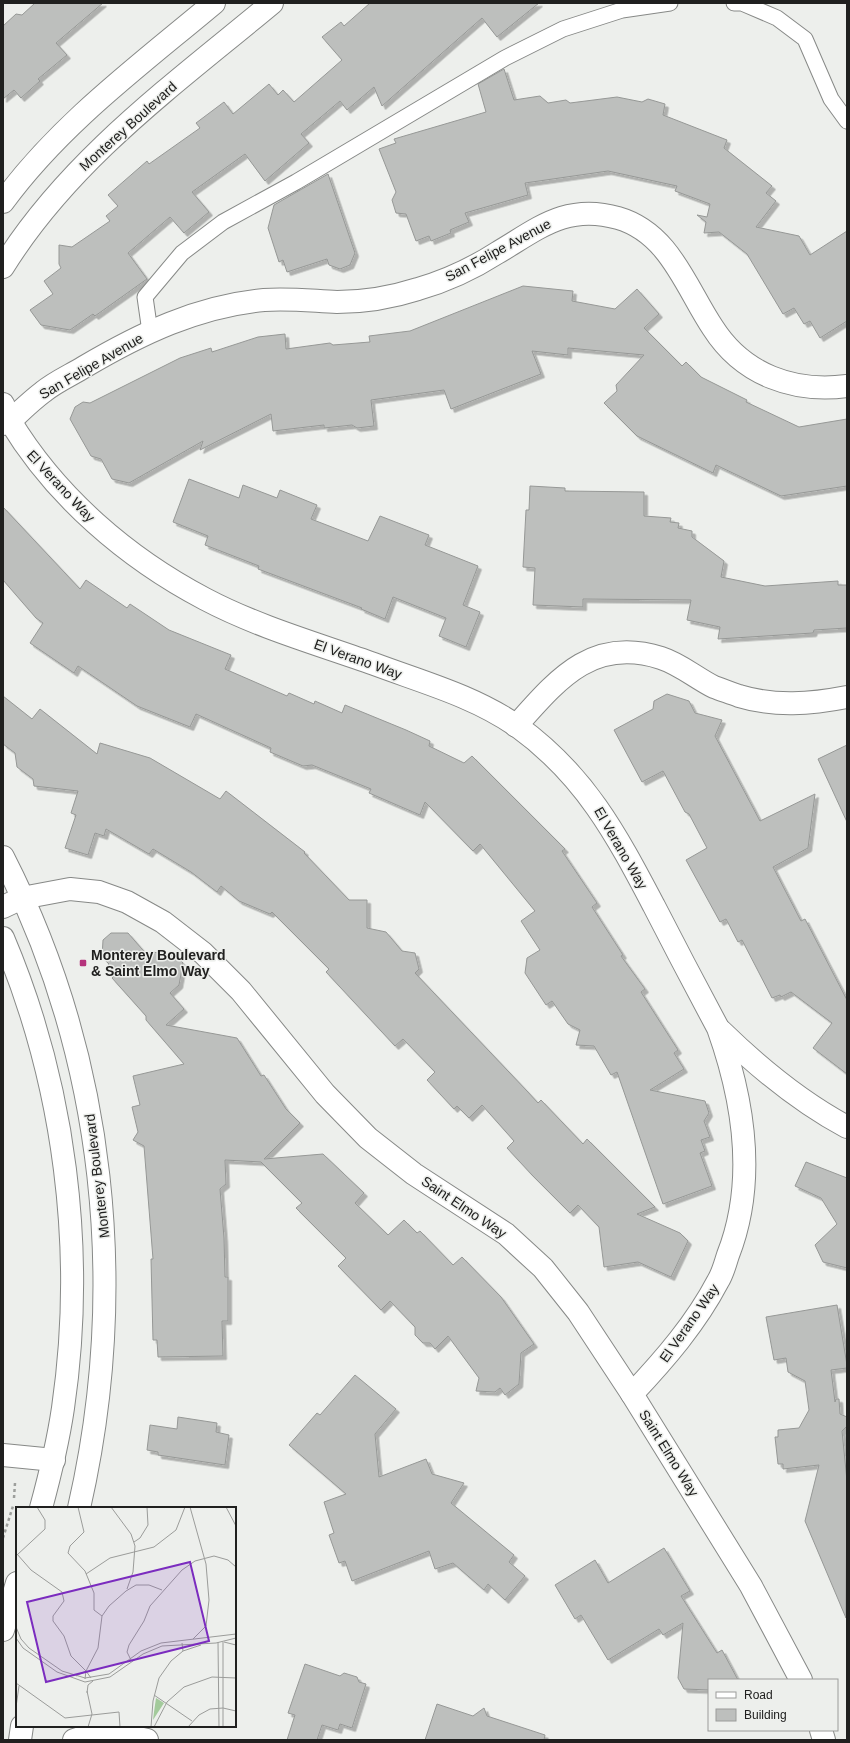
<svg xmlns="http://www.w3.org/2000/svg" width="850" height="1743" viewBox="0 0 850 1743" font-family="Helvetica,sans-serif">
<style>
.building{fill:#bdbfbd;stroke:#969896;filter:url(#shadow)}
.lines{fill:none;stroke-linecap:round;stroke-linejoin:round}
.lane-casing{stroke:#878987;stroke-width:17}
.street-casing{stroke:#878987;stroke-width:24}
.secondary-casing{stroke:#878987;stroke-width:24}
.path{stroke:#9d9f9c;stroke-width:2.5;stroke-dasharray:3 3;stroke-linecap:butt}
.lane{stroke:#fff;stroke-width:15}
.street{stroke:#fff;stroke-width:22}
.secondary{stroke:#fff;stroke-width:22}
.poi-dot{fill:#b5337c;stroke:#edefec;stroke-width:1.5}
.labels{text-anchor:middle;dominant-baseline:central;stroke-width:3;stroke-linejoin:round;paint-order:stroke}
.street-label{font-size:14px;fill:#20201f;stroke:#edefec}
.poi-label{font-size:14px;font-weight:bold;fill:#20201f;stroke:#edefec;text-anchor:start}
.inset-road{fill:none;stroke:#9b9c9a;stroke-width:1}
.view{fill:#7b2cbf;fill-opacity:0.15;stroke:#7b2cbf;stroke-width:2}
.inset-edge{fill:none;stroke:#20201f;stroke-width:2}
</style>
<defs>
<filter id="shadow"><feDropShadow dx="3.5" dy="3.5" stdDeviation="0" flood-color="#0004"/></filter>
</defs>
<rect width="100%" height="100%" fill="#edefec"/>
<g class="building">
<polygon points="35,3 103,3 56,43 67,55 38,79 40,81 21,98 14,90 3,99 3,26 16,14 22,15"/>
<polygon points="370,3 539,3 497,37 482,18 382,106 374,87 347,110 340,101 301,134 309,143 265,181 245,154 192,192 209,212 184,233 170,217 128,253 147,279 95,316 93,314 70,330 41,325 30,310 53,294 44,281 61,268 59,264 59,245 72,247 110,221 106,216 118,206 108,195 147,161 149,164 200,128 196,123 224,102 233,114 269,84 278,95 283,90 294,102 342,60 322,37 341,22 344,26"/>
<polygon points="504,69 514,100 540,96 548,103 566,100 570,103 617,97 642,102 648,99 665,104 663,115 727,140 724,148 772,186 766,193 776,201 756,227 799,236 810,255 847,231 847,321 820,338 810,321 804,324 794,308 783,314 747,254 719,232 704,233 706,222 697,215 707,217 710,204 675,191 677,186 608,171 525,183 528,195 465,213 469,222 450,230 451,233 431,241 429,236 416,241 406,214 396,213 392,200 396,192 379,149 396,143 394,139 486,112 478,84"/>
<polygon points="328,174 355,253 350,265 340,269 329,265 327,259 287,272 283,260 279,262 268,228 274,205"/>
<polygon points="523,286 573,291 572,301 615,309 637,289 659,314 644,328 682,366 686,362 701,377 747,400 746,402 799,427 847,419 847,486 781,496 716,465 713,473 637,436 604,403 617,391 616,385 644,355 568,348 568,355 532,351 541,374 451,409 444,390 371,400 374,426 357,428 352,425 324,428 324,425 273,431 271,414 200,450 203,441 129,483 112,479 101,459 91,456 70,419 75,407 83,402 90,403 180,358 211,348 212,352 258,337 285,334 286,349 330,343 333,345 370,342 369,336 410,331"/>
<polygon points="189,479 239,498 243,485 277,498 280,490 317,505 311,519 368,541 380,516 429,535 425,545 478,566 463,605 480,612 466,647 439,636 446,618 393,597 385,619 361,609 362,608 258,569 259,566 205,545 208,536 173,522"/>
<polygon points="530,486 565,488 565,491 644,492 644,516 671,518 670,522 679,523 678,528 692,531 692,537 724,561 721,577 765,586 838,581 838,585 847,585 847,628 814,630 813,633 718,639 720,627 687,620 691,600 583,599 583,607 533,605 535,568 523,567 526,510 529,510"/>
<polygon points="3,507 80,589 86,580 127,608 130,604 169,630 231,655 225,669 287,696 289,693 314,704 315,701 342,713 345,705 406,730 430,741 429,746 464,763 472,756 565,849 562,851 597,903 592,907 623,955 621,956 645,989 641,992 678,1050 674,1053 684,1069 650,1090 705,1101 709,1113 704,1121 710,1137 701,1140 705,1151 700,1153 712,1186 663,1204 617,1072 611,1075 594,1046 576,1045 580,1030 568,1024 552,1001 546,1005 525,973 527,958 540,950 521,921 535,911 480,844 473,851 425,802 420,815 369,793 371,789 312,765 303,766 270,752 271,748 196,714 190,727 137,706 78,666 74,673 30,643 43,623 36,618 3,580"/>
<polygon points="667,694 689,701 695,713 722,720 715,736 760,821 815,794 808,848 773,867 801,921 805,919 847,1000 847,1074 813,1048 832,1023 791,992 781,997 780,995 772,998 742,940 738,942 726,919 720,922 686,860 707,848 689,814 685,812 663,771 642,782 614,730 653,709 654,701"/>
<polygon points="3,696 32,719 40,709 97,754 100,743 150,758 220,799 226,791 305,852 304,853 349,900 367,900 367,928 386,932 402,951 415,953 419,969 415,973 527,1091 538,1103 541,1100 583,1144 587,1139 655,1207 637,1214 680,1233 688,1241 671,1277 638,1262 604,1267 599,1227 578,1205 570,1213 532,1175 507,1148 514,1141 482,1105 469,1118 457,1106 454,1109 427,1080 435,1072 403,1039 395,1046 326,972 329,969 272,912 270,914 239,901 221,886 217,892 191,872 153,849 149,854 106,829 104,836 95,833 88,855 65,848 76,815 71,813 78,791 34,786 33,779 17,767 15,753 3,744"/>
<polygon points="847,745 847,822 818,759"/>
<polygon points="111,933 128,933 148,956 153,952 176,956 183,963 179,985 170,993 184,1009 166,1025 237,1038 261,1076 264,1075 286,1109 300,1123 264,1159 323,1154 364,1193 355,1203 388,1235 404,1220 417,1233 420,1231 453,1265 462,1257 501,1297 534,1344 521,1353 519,1384 505,1395 500,1388 495,1392 476,1391 479,1378 448,1336 435,1349 430,1343 423,1343 415,1335 415,1327 390,1301 381,1310 338,1266 346,1258 296,1208 302,1203 261,1162 225,1160 226,1184 220,1189 224,1238 225,1277 228,1277 228,1321 222,1321 223,1356 158,1357 157,1340 153,1340 151,1259 153,1259 144,1146 133,1140 138,1132 132,1107 140,1105 133,1076 184,1064 146,1020 146,1016 112,978 114,976 105,968 109,964 102,957 103,940"/>
<polygon points="806,1162 847,1178 847,1268 823,1262 815,1245 837,1224 821,1198 795,1186"/>
<polygon points="837,1305 847,1365 847,1368 831,1370 835,1402 836,1399 839,1399 840,1414 847,1417 847,1426 842,1431 847,1481 846,1618 805,1521 819,1465 783,1469 783,1464 778,1464 775,1437 778,1437 778,1430 799,1428 809,1410 805,1381 788,1372 786,1358 774,1360 766,1317"/>
<polygon points="355,1375 396,1409 375,1434 379,1477 426,1459 432,1474 464,1483 451,1503 514,1555 509,1562 525,1576 505,1600 488,1584 484,1590 453,1563 435,1569 429,1551 352,1581 345,1561 339,1563 329,1535 334,1533 324,1502 346,1494 289,1445 317,1413 320,1415"/>
<polygon points="178,1417 217,1423 216,1432 229,1435 225,1465 158,1455 158,1452 147,1450 150,1425 177,1429"/>
<polygon points="664,1548 690,1591 681,1596 717,1653 722,1650 738,1680 709,1680 709,1690 684,1689 678,1678 683,1623 663,1635 659,1629 608,1660 581,1615 575,1619 555,1585 595,1560 608,1583"/>
<polygon points="305,1664 340,1676 344,1673 357,1677 359,1682 366,1684 352,1728 340,1724 338,1730 322,1725 317,1740 287,1740 295,1715 288,1713"/>
<polygon points="437,1704 473,1716 484,1708 487,1716 545,1735 544,1740 425,1740"/>
</g>
<g class="lines">
<g class="lane-casing">
<g id="lane">
<polyline points="734,3 742,3 777,18 805,39 831,99 847,121"/>
<polyline points="150,332 145,297 182,253 223,222 296,182 505,58 563,29 622,10 670,3"/>
</g>
</g>
<g class="street-casing">
<g id="street">
<path d="M3,418L10,421C56,497 127,558 205,599C258,627 318,644 374,664C422,682 474,696 517,726C585,775 616,834 654,906C675,947 696,987 718,1028C744,1101 757,1181 728,1255C725,1264 723,1273 718,1281C696,1323 665,1359 632,1394"/>
<path d="M10,421C21,411 31,401 43,392C55,382 71,375 84,367C140,334 198,306 264,300C288,298 313,301 337,302C363,302 393,297 418,289C446,281 472,269 497,253C538,229 566,203 618,218C670,233 686,288 713,328C743,375 794,393 847,386"/>
<path d="M516,726C557,680 592,636 661,658C680,664 696,678 714,687C722,690 731,693 739,696C775,707 811,704 847,697"/>
<polyline points="3,907 22,898 70,889 99,892 127,902 163,922 203,953 241,991 325,1094 368,1138 414,1174 506,1234 543,1268 578,1312 632,1394 751,1586 801,1680"/>
<path d="M721,1031C759,1068 800,1102 847,1127"/>
<polyline points="821,1730 824,1740"/>
</g>
</g>
<g class="secondary-casing">
<g id="secondary">
<path d="M3,202C60,124 140,65 214,3"/>
<path d="M3,267C70,159 176,83 272,3"/>
<polyline points="3,404 10,421 3,424"/>
<path d="M3,857C106,1058 129,1289 79,1508"/>
<path d="M3,938C65,1084 86,1251 63,1408C58,1442 50,1475 41,1508"/>
<polyline points="3,1455 54,1460"/>
<polyline points="3,1630 17,1583"/>
<polyline points="20,1740 22,1726"/>
<path d="M74,1740C98,1731 123,1734 147,1740"/>
</g>
</g>
<g class="path">
<polyline points="14,1498 15,1483"/>
<polyline points="3,1538 13,1506"/>
</g>
<use href="#lane" class="lane"/>
<use href="#street" class="street"/>
<use href="#secondary" class="secondary"/>
</g>
<rect class="poi-dot" x="79" y="959" width="8" height="8" rx="2"/>
<g class="labels">
<g class="street-label">
<text transform="translate(128 126) rotate(-42)">Monterey Boulevard</text>
<text transform="translate(498 250) rotate(-28)">San Felipe Avenue</text>
<text transform="translate(91 366) rotate(-30)">San Felipe Avenue</text>
<text transform="translate(61 486) rotate(47)">El Verano Way</text>
<text transform="translate(358 659) rotate(20)">El Verano Way</text>
<text transform="translate(621 848) rotate(60)">El Verano Way</text>
<text transform="translate(97 1176) rotate(-97)">Monterey Boulevard</text>
<text transform="translate(464 1207) rotate(34)">Saint Elmo Way</text>
<text transform="translate(689 1323) rotate(-55)">El Verano Way</text>
<text transform="translate(669 1453) rotate(58)">Saint Elmo Way</text>
</g>
<g class="poi-label">
<text x="91" y="955">Monterey Boulevard<tspan x="91" dy="16">&amp; Saint Elmo Way</tspan></text>
</g>
</g>
<g transform="translate(16 1507)">
<rect width="220" height="220" fill="#edefec"/>
<path d="M140,191L148,196L137,213L138,205Z" fill="#a3ca9b"/>
<path class="inset-road" d="M62,0L68,25L54,39L52,46L69,64L78,86V103L86,109M95,0L115,27L119,39L117,65L111,82M174,0L190,57L193,93L190,119M210,0L220,19M118,35L124,31L132,18L131,0M1,47L15,63L46,85L48,94L37,109V114L48,129L55,149L70,164M1,48L29,22V13L21,0M70,67L94,51L138,40L160,23L169,0M0,120L5,132L13,141L46,164L69,171L93,167L125,144L145,136L220,127M0,131L7,141L41,165L69,175L94,170L127,147L146,139L200,136L220,131M177,132L190,119M202,135L203,220M207,135V220M208,135L220,138M166,136L167,144L185,138M115,153L111,145L113,138L128,114L134,99L166,63L179,54L198,49L212,53L220,60M60,169L70,164L75,171M69,172L70,164L82,141L86,109L93,99L110,84L120,78H133L146,83M0,176L49,211L103,205L104,220M71,184L76,207L72,220M71,186L72,178L77,174M138,188L176,214M0,200L3,179M135,220L137,194L143,171L155,154L167,144M138,220L151,195L168,180L196,170L220,171M172,220L183,208L194,202L207,201L220,204"/>
<path class="view" d="M174,55L193,134L30,175L11,95Z"/>
<rect width="220" height="220" class="inset-edge"/>
</g>
<rect width="850" height="1743" fill="none" stroke="#20201f" stroke-width="8"/>
<rect x="708" y="1679" width="130" height="52" fill="#edefec" stroke="#9b9c9a"/>
<rect x="716" y="1692" width="20" height="6" fill="#ffffff" stroke="#9b9c9a"/>
<text x="744" y="1699" font-size="12" fill="#20201f">Road</text>
<rect x="716" y="1709" width="20" height="12" fill="#bdbfbd" stroke="#9b9c9a"/>
<text x="744" y="1719" font-size="12" fill="#20201f">Building</text>
</svg>
